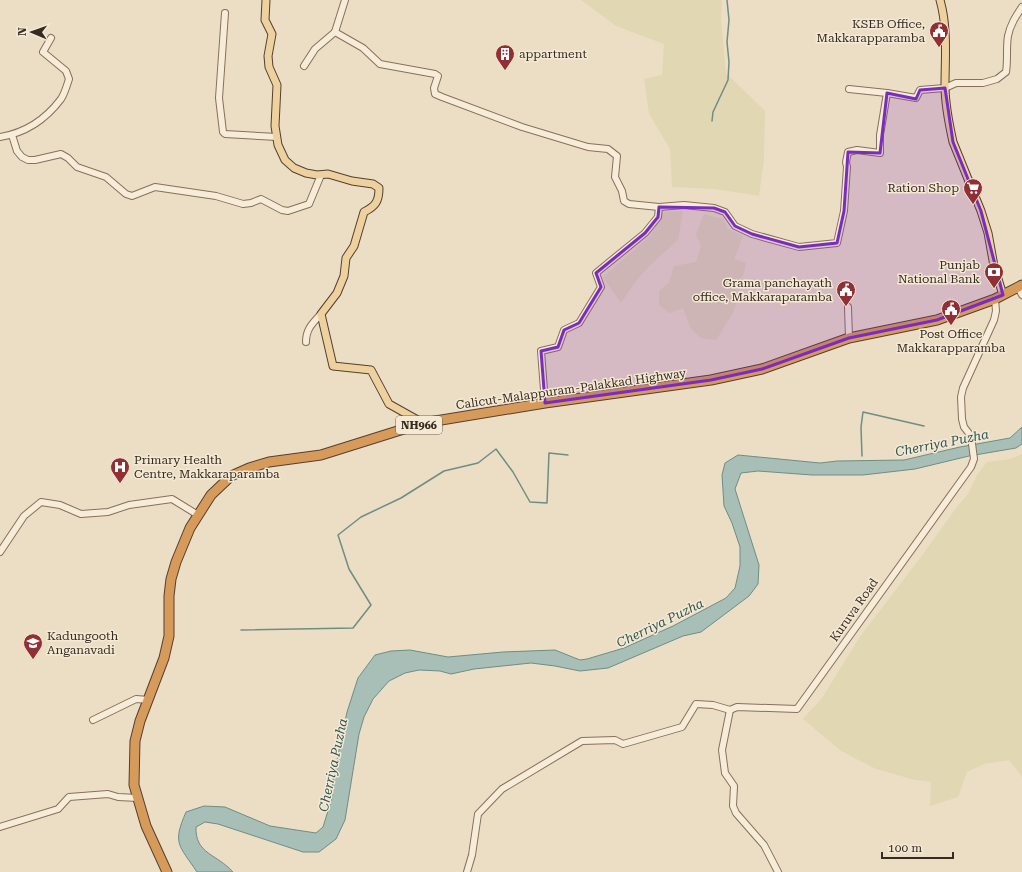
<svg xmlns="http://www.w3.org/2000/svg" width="1022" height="872" viewBox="0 0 1022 872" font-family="'Roboto Serif',serif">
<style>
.farmland{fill:#e1d7b3}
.water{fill:#a7bfb7;stroke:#6e8d84}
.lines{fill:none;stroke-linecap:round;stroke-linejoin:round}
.stream{stroke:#6e8d84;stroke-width:1.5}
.minor-casing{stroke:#86705c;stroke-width:8}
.major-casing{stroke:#543f30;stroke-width:9}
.highway-casing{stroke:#543f30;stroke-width:11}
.minor{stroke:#f7ecd8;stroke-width:6}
.major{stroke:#edd19f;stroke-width:7}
.highway{stroke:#d69a5b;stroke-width:9}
.marked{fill:#7b2cbf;fill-opacity:0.2;stroke:#7b2cbf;stroke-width:3;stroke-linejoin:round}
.labels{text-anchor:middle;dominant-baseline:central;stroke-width:3;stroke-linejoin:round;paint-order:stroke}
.shield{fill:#f4e9d4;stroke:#706355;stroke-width:1}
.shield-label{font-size:11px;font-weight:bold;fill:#372a1f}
.poi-label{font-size:12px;fill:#372a1f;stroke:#f4e9d4;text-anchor:end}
.street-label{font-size:12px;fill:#372a1f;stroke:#f4e9d4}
.water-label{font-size:13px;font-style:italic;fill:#2f5651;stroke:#f4e9d4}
</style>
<rect width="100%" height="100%" fill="#ecdec5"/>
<g class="farmland">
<polygon points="581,0 722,0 721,20 726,73 765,111 764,160 759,196 715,189 672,187 670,149 649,114 644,79 662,75 664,44 616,26"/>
<polygon points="683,211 678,240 649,266 633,285 621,303 603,277 650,236 664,212"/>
<polygon points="704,214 723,219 728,229 743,236 734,259 746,263 744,273 736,289 738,299 733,313 716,340 701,338 691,329 683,308 669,313 659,305 659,291 669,283 674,266 696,262 701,246 696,234"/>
<polygon points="1022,454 1022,777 1009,760 984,764 967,772 958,797 930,806 931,782 915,780 876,769 841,751 803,719 822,698 859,638 923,554 956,508 968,494 977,475 987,462 1010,459"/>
</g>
<path class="water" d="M1022,427V444L1016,448L969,456L915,469L863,475H812L758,471L741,473L735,489L759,565L758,584L749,596L701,632L683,636L608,668L580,671L555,666L531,663L474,669L451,674L440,671L419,670L405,673L389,681L373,699L364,717L359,734L345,820L336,839L319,852H303L218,824L205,822L196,827C195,854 217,854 233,872H197C179,845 172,844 186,812L204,806L225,807L270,826L316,833L323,827L332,798L333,779L347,712L358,678L375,655L391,651L410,650L448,657L503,652L555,650L580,660L587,659L624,648L673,626L726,598L735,588L740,566V547L732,523L724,506L722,475L725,463L738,455L820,463L837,461L904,460L960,447L1010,438Z"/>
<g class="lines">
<g class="stream">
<polyline points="712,121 713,112 728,80 729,62 727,42 729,20 727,0"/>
<polyline points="862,456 861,427 863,412 924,426"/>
<polyline points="241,630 353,628 371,605 349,569 338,535 361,517 401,498 444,471 478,463 496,449 513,472 530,502 547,503 549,453 568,455"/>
</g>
<g class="minor-casing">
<g id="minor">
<polyline points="345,0 335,32 363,48 380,64 435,74 438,76 434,88 435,94 442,97 522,127 588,147 608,149 617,156 615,177 622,191 624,201 629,204 659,207"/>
<polyline points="225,13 219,98 223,132 225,134 277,137"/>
<polyline points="304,66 315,49 335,32"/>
<polyline points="849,89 887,93"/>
<polyline points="12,135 17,151 22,157 28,160 35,160 61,154 68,158 77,167 106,177 126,194 132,196 155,187 216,196 243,204 251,203 261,199 282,210 288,211 309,204 321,175"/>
<path d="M0,137C25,133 46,119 61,99C65,93 67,85 69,79L66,71L43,52L51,38"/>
<polyline points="1018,287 1022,295"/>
<polyline points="848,307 849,338"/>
<path d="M306,342C306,329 312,324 321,314"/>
<path d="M545,403L541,351L558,347L564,330L579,323L601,287L596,273L645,233L658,217L659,207L684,205L714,208L725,212L735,226L752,234L799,247L837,243L844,211L847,167L846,162L848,152L857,150L880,153V135L887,93L916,98L920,90L945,88L956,83H983L997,79L1006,72C1008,60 1006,48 1008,36C1010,25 1016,16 1022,7"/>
<polyline points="0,552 24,516 41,502 60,505 81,514 108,512 129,505 172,499 198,515"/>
<polyline points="93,720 136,699 149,700"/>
<polyline points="0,827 58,809 69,797 108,794 118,797 138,798"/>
<polyline points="467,872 472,855 478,814 502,789 582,741 615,740 623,744 682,727 696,704 713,705 730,710"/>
<polyline points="778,872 764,845 736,813 733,806 734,786 725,773 722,750 730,710 737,707 797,709 971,467 974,459 971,436 964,427 962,419 961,397 963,388 994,320 996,311 995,299"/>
</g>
</g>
<g class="major-casing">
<g id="major">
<path d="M266,0L265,20L272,34L268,56L269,67L277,85L275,126L278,145L285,160L294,168L306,173L317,175L328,174L352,181L373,184L379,188C379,201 376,206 364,212L354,246L346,258L344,276L337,293L321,314L333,366L371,370L389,404L423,423"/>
<path d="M940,0C948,28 945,58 945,86C945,105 949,124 953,142L981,211L988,233L994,266L1003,295"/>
</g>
</g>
<g class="highway-casing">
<polyline id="highway" points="167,872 146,826 134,785 135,741 140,721 164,658 169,636 169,596 171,579 176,562 190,528 211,495 231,476 249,468 269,462 321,455 423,423 545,403 711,380 762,369 849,338 937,320 995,299 1022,285"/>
</g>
<use href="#minor" class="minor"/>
<use href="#major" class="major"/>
<use href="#highway" class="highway"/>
</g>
<path class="marked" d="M945,88L953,142L981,211L1003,295L937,320L849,338L762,369L711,380L545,403L541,351L558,347L564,330L579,323L601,287L596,273L645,233L658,217L659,207L714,208L725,212L735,226L752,234L799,247L837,243L844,211L848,152L880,153L887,93L916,99L920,90Z"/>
<defs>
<g id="civic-pin" transform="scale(1)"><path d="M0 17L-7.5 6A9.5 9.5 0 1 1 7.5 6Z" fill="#922f35" stroke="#f4e9d4"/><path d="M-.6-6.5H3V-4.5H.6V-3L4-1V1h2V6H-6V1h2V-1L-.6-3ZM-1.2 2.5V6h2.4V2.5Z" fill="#fff"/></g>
<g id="building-pin" transform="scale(1)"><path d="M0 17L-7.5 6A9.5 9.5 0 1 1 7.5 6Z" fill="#922f35" stroke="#f4e9d4"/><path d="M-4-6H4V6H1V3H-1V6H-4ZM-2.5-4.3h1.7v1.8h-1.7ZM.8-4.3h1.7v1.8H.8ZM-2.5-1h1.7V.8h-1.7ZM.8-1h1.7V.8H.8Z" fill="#fff"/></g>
<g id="supermarket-pin" transform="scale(1)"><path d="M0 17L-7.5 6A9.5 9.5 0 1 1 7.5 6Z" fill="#922f35" stroke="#f4e9d4"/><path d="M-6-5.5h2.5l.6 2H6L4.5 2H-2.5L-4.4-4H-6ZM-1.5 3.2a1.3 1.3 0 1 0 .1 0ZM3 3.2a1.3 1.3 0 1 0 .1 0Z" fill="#fff"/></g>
<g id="bank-pin" transform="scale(1)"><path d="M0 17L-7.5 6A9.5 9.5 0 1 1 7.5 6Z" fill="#922f35" stroke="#f4e9d4"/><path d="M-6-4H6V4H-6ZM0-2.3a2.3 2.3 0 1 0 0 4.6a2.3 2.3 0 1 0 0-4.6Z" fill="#fff"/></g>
<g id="hospital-pin" transform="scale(1)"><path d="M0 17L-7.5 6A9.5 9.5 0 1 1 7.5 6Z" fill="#922f35" stroke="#f4e9d4"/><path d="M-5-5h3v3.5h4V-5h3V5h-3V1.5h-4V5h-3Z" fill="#fff"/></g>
<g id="school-pin" transform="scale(1)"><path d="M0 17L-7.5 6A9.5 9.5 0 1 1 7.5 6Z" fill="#922f35" stroke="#f4e9d4"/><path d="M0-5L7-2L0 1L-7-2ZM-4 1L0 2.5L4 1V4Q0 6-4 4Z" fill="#fff"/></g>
</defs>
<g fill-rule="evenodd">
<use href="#civic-pin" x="939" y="31"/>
<use href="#building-pin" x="505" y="54"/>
<use href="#supermarket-pin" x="973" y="188"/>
<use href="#bank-pin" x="994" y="272"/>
<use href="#civic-pin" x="846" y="290"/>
<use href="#civic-pin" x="951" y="309"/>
<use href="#hospital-pin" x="120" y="467"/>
<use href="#school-pin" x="33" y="643"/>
</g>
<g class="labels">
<rect class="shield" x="396" y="416" width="46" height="18" rx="3"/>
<g class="shield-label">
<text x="419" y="425">NH966</text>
</g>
<g class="poi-label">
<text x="925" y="24">KSEB Office,<tspan x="925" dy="14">Makkarapparamba</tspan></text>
<text x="519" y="54" text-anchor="start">appartment</text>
<text x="959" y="188">Ration Shop</text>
<text x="980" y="265">Punjab<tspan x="980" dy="14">National Bank</tspan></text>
<text x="832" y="283">Grama panchayath<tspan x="832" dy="14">office, Makkaraparamba</tspan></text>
<text x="951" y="334" text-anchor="middle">Post Office<tspan x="951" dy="14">Makkarapparamba</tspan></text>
<text x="134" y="460" text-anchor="start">Primary Health<tspan x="134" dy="14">Centre, Makkaraparamba</tspan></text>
<text x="47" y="636" text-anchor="start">Kadungooth<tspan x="47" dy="14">Anganavadi</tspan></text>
</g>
<g class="street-label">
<text transform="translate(571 389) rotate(-8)">Calicut-Malappuram-Palakkad Highway</text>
<text transform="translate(854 610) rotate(-55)">Kuruva Road</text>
</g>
<g class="water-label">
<text transform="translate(942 443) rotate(-11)">Cherriya Puzha</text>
<text transform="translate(660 623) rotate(-26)">Cherriya Puzha</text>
<text transform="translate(333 765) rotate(-78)">Cherriya Puzha</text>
</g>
</g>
<g transform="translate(32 32) rotate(272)" stroke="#f4e9d4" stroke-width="3" paint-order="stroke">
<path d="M0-3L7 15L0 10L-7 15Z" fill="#372a1f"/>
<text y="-6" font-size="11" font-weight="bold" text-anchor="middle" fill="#372a1f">N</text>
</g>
<path d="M882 852v6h71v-6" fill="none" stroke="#372a1f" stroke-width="2"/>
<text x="888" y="852" font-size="12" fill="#372a1f" stroke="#f4e9d4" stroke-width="3" paint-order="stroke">100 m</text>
</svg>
